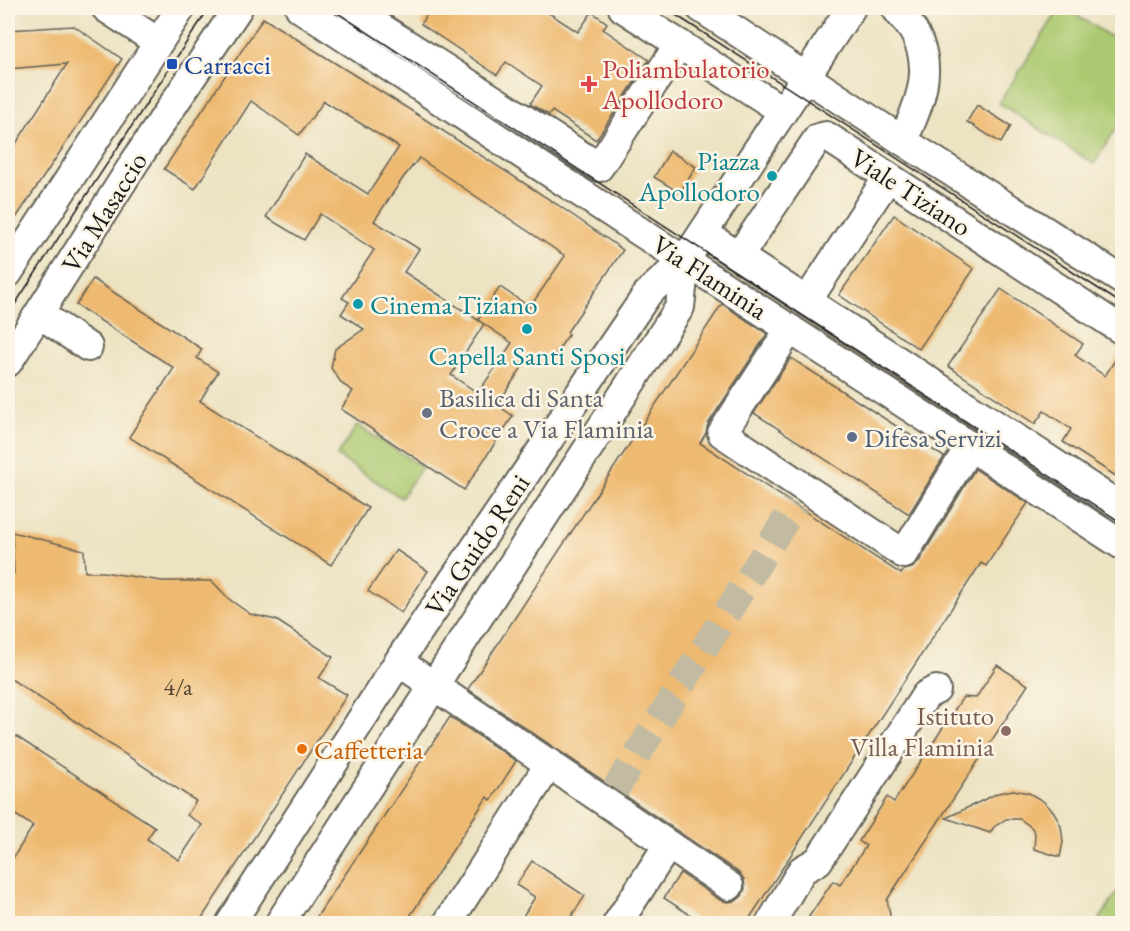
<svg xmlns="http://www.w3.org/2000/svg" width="1130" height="931" viewBox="0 0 1130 931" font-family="'EB Garamond',serif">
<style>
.green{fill:#abc970;stroke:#647246;stroke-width:1.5}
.building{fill:#eeb970;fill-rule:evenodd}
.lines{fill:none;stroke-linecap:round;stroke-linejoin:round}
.minor-tunnel{stroke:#c2bba2;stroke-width:28;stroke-dasharray:28 14;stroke-linecap:butt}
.minor-casing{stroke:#656256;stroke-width:32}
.minor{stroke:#fff;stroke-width:28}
.tram{stroke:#1c1c1c;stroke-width:1.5}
.transit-dot{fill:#1a4fb4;stroke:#fcf5e5;stroke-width:2}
.health-dot{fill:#e0444e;stroke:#fcf5e5;stroke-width:2}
.culture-dot{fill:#0f9aa8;stroke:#fcf5e5;stroke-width:2}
.worship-dot{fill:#6b7280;stroke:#fcf5e5;stroke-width:2}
.service-dot{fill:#5c6f8a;stroke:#fcf5e5;stroke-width:2}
.education-dot{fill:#8d6e63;stroke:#fcf5e5;stroke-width:2}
.food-dot{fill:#e8710a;stroke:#fcf5e5;stroke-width:2}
.labels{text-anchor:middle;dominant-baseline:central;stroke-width:5;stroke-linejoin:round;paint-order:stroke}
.number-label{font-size:24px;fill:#504331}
.transit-label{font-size:27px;fill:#164399;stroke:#fcf5e5;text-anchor:start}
.health-label{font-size:27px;fill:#be3a42;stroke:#fcf5e5;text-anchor:start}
.culture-label{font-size:27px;fill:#0d838f;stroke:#fcf5e5;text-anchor:end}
.street-label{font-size:27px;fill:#1c1c1c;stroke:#fcf5e5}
.worship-label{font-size:27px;fill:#5b616d;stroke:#fcf5e5;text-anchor:start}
.service-label{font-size:27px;fill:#4e5e75;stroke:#fcf5e5;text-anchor:start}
.education-label{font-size:27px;fill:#785e54;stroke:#fcf5e5;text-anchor:end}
.food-label{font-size:27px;fill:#c56008;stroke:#fcf5e5;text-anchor:start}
</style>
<rect width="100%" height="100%" fill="#fcf5e5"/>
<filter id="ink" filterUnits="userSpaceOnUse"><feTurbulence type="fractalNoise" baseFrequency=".0167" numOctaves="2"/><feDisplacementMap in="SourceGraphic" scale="12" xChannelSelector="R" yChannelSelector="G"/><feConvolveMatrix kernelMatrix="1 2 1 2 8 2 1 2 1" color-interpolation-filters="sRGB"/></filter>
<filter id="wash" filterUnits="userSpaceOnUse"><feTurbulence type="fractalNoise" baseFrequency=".008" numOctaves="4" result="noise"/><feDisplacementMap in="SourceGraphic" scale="24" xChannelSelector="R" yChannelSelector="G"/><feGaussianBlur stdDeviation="1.35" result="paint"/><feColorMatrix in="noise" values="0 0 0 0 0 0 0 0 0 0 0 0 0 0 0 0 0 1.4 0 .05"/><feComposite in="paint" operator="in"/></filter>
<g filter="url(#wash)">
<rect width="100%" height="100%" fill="#ece3c3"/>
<g class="green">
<polygon points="1060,8 1065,8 1122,44 1122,119 1094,164 999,103"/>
<polygon points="357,425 422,467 401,498 337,456"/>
<polygon points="1122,885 1122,923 1097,923"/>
</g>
<g id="blocks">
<g class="building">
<polygon points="431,8 541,8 578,32 592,12 607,23 603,29 649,60 596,140 552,111 549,115 530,104 542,86 506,62 497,75 421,24"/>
<path d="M263,18L423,118L558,205L623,250L567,332L569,334L547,366L530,355L497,405L513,416L464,490L341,409L353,391L342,384L331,368L335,349L364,329L341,314L349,302L342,298L374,250L320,214L304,240L266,217L305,154L368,194L399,147L324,101L299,135L251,101L195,189L164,169ZM419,158L565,256L530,307L500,287L478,320L512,343L478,393L451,375L484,324L404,272L419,249L374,221L403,178Z"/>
<polygon points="74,26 122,59 8,230 8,156 67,64 8,69 8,30"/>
<polygon points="977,105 1011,126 1001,143 967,122"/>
<polygon points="670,151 696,167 680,193 654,177"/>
<polygon points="894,215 974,269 919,349 839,295"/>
<polygon points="93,279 202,349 197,358 218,372 200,401 368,508 331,565 129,437 174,368 76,305"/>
<polygon points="1001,289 1083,344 1075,355 1105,376 1122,349 1122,480 1063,442 1071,429 1044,411 1035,424 948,366"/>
<polygon points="722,304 767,334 708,424 706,433 700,443 901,574 904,570 912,568 918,563 975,469 1028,503 986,566 981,563 746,924 704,924 664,898 680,873 720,900 727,902 736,901 742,896 745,888 744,879 738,872 468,689"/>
<polygon points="791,358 944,457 909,514 754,413"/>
<polygon points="12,532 84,550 85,572 103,572 162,581 212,581 229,599 250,614 276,620 333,657 319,678 347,695 198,924 8,924 8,866 33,826 8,810 8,731 155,827 147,839 179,860 202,825 187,815 196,801 8,677 8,573 14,573"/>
<polygon points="396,550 428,571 401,613 368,591"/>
<polygon points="997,665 1028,685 887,900 890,914 889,924 804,924 833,881 840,885 866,846 859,841 887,797 894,802 963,697 976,698"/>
<polygon points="450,717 516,761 491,800 487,797 405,924 312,924"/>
<polygon points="1013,790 1029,793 1043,801 1054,812 1061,826 1063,842 1060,857 1034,849 1035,834 1032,828 1020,819 1006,819 994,827 990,833 946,818 998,793"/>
<polygon points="532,861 585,896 566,924 518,924 535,897 516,885"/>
</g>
</g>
</g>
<g filter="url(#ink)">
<use href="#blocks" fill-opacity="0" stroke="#656256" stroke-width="1.5"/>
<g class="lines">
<polyline class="minor-tunnel" points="614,791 795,505"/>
<g class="minor-casing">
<g id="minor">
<polyline points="106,8 158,42"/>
<polyline points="300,8 642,233 1122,545"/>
<polyline points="350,8 599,167 679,44"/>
<polyline points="623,8 783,111"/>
<polyline points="701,8 903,141 1122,280"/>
<path d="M896,8C902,17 910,24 915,34C935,71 918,106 903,141"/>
<polyline points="703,233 1122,508"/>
<polyline points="739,256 818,138 826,136 1122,330"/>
<polyline points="8,273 181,8"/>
<polyline points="807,301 888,177"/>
<polyline points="40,314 88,347"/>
<polyline points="790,329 722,433 904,554 970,446"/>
<polyline points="8,362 136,160 238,8"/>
<polyline points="399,662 729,886"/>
<polyline points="230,924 408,647 648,293 685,260 851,8"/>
<polyline points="279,924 680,307 685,260"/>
<polyline points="447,924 550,763"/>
<polyline points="617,924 668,845"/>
<polyline points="770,924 802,870 818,861 926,695 936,690"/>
</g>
</g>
<use href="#minor" class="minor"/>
<g class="tram">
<polyline points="330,8 1122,523"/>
<polyline points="665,8 1122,304"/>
<polyline points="8,315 209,8"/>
</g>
</g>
</g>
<rect class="transit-dot" x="166" y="58" width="12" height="12" rx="3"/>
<path class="health-dot" d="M586 75h6v6h6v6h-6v6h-6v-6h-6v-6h6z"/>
<g class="culture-dot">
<circle cx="772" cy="176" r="6"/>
<circle cx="358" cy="304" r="6"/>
<circle cx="527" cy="329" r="6"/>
</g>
<circle class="worship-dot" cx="427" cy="413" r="6"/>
<circle class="service-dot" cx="852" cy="437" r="6"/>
<circle class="education-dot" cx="1006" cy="731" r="6"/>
<circle class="food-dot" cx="302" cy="749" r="6"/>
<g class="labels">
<g class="number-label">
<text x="178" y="686">4/a</text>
</g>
<g class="transit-label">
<text x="184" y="64">Carracci</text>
</g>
<g class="health-label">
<text x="602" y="68">Poliambulatorio<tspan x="602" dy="31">Apollodoro</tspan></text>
</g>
<g class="culture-label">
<text x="760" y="160">Piazza<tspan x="760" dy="31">Apollodoro</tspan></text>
<text x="370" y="304" text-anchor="start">Cinema Tiziano</text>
<text x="527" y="355" text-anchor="middle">Capella Santi Sposi</text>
</g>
<g class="street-label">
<text transform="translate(911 192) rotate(33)">Viale Tiziano</text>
<text transform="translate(104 212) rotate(-58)">Via Masaccio</text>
<text transform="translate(710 277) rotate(33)">Via Flaminia</text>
<text transform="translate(477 545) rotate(-56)">Via Guido Reni</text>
</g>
<g class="worship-label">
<text x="439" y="397">Basilica di Santa<tspan x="439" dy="31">Croce a Via Flaminia</tspan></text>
</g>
<g class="service-label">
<text x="864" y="437">Difesa Servizi</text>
</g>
<g class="education-label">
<text x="994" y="715">Istituto<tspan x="994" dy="31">Villa Flaminia</tspan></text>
</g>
<g class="food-label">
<text x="314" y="749">Caffetteria</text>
</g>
</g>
<rect width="1130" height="931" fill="none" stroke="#fcf5e5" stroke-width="30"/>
</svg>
